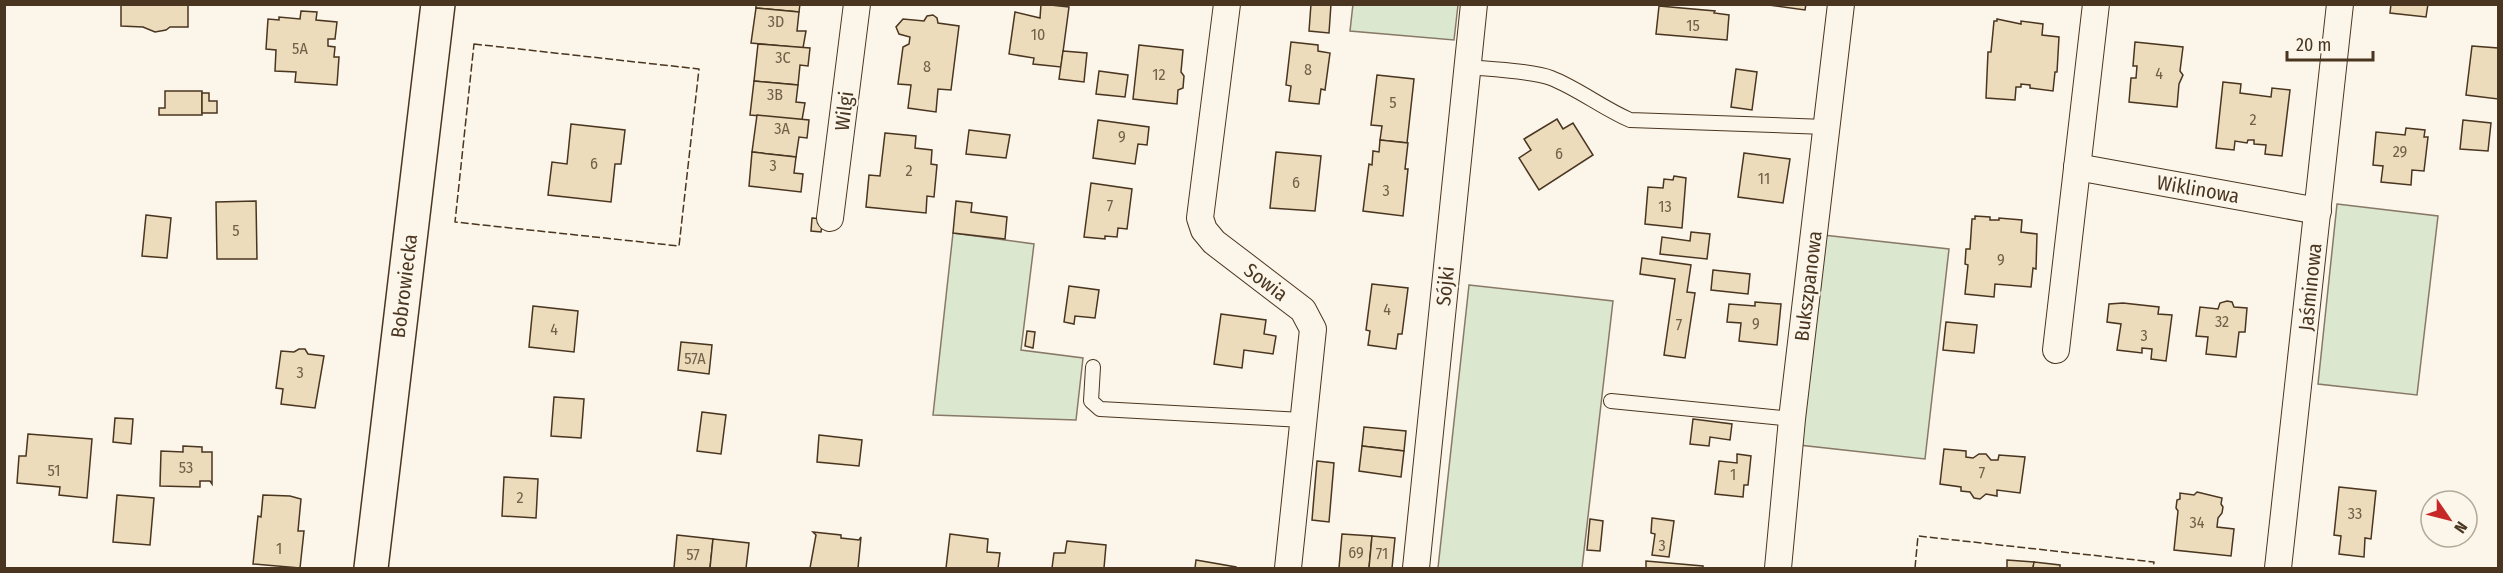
<svg xmlns="http://www.w3.org/2000/svg" width="2503" height="573" viewBox="0 0 2503 573" font-family="'Fira Sans Condensed',sans-serif">
<style>
.green{fill:#dce7d0;stroke:#887966;stroke-width:1.5}
.building{fill:#ecdcbc;stroke:#4a3520;stroke-width:1.5}
.lines{fill:none;stroke-linecap:round;stroke-linejoin:round}
.lane-casing{stroke:#4a3520;stroke-width:16}
.street-casing{stroke:#4a3520;stroke-width:28}
.secondary-casing{stroke:#4a3520;stroke-width:36}
.lane{stroke:#fbf6e9;stroke-width:14}
.street{stroke:#fbf6e9;stroke-width:26}
.secondary{stroke:#fbf6e9;stroke-width:33}
.fence{stroke:#4a3520;stroke-width:1.5;stroke-dasharray:8 3;stroke-linecap:butt}
.labels{text-anchor:middle;dominant-baseline:central;stroke-width:4.5;stroke-linejoin:round;paint-order:stroke}
.number-label{font-size:16px;fill:#725f47}
.street-label{font-size:20px;fill:#4a3520;stroke:#fbf6e9}
</style>
<rect width="100%" height="100%" fill="#fbf6e9"/>
<g class="green">
<polygon points="1353,4 1458,5 1454,40 1350,31"/>
<polygon points="2337,204 2438,216 2417,395 2318,384"/>
<polygon points="953,233 1034,244 1021,350 1083,358 1076,420 933,415"/>
<polygon points="1823,235 1949,249 1925,459 1799,445"/>
<polygon points="1469,285 1613,301 1582,568 1438,568"/>
</g>
<g class="building">
<polygon points="121,4 188,4 188,27 170,27 166,30 155,32 143,27 121,26"/>
<polygon points="756,4 800,4 799,12 756,8"/>
<polygon points="1041,4 1069,7 1061,67 1033,64 1034,58 1009,54 1015,12 1040,18"/>
<polygon points="1311,4 1331,4 1329,33 1309,31"/>
<polygon points="1761,4 1806,4 1805,10"/>
<polygon points="2391,4 2428,4 2426,17 2390,13"/>
<polygon points="1659,6 1715,11 1714,13 1729,15 1727,40 1656,34"/>
<polygon points="756,8 799,12 797,31 806,31 803,48 751,43"/>
<polygon points="301,11 317,12 316,20 337,22 335,39 328,39 328,46 335,47 334,57 339,57 337,85 295,82 296,72 275,71 276,50 266,49 268,19 279,20 279,17 300,19"/>
<polygon points="933,15 937,18 938,23 959,26 951,90 938,89 936,112 908,108 911,85 898,84 903,47 909,44 910,37 899,34 896,27 903,19 924,21 927,16"/>
<polygon points="1997,19 2021,24 2021,21 2043,24 2042,35 2059,37 2057,72 2055,72 2053,91 2030,88 2030,85 2021,84 2021,87 2016,87 2015,100 1986,98 1988,52 1991,52 1994,21 1997,21"/>
<polygon points="1291,42 1318,45 1318,51 1330,53 1325,90 1321,89 1319,104 1289,101 1291,86 1286,85"/>
<polygon points="2135,42 2183,47 2180,71 2183,75 2179,84 2177,107 2129,102 2131,78 2136,78 2137,66 2133,66"/>
<polygon points="758,44 810,48 808,66 800,65 798,85 754,81"/>
<polygon points="1139,45 1183,50 1181,72 1184,76 1183,88 1178,90 1177,104 1133,99"/>
<polygon points="2472,46 2498,48 2498,99 2466,95"/>
<polygon points="1063,51 1087,53 1084,82 1059,79"/>
<polygon points="1736,69 1757,72 1752,110 1731,107"/>
<polygon points="1099,71 1128,75 1125,97 1096,94"/>
<polygon points="1377,75 1414,79 1407,143 1380,140 1382,126 1371,125"/>
<polygon points="754,81 798,85 796,102 805,103 802,120 750,115"/>
<polygon points="2223,82 2241,84 2240,93 2271,97 2272,88 2290,90 2282,156 2265,154 2266,145 2254,144 2254,140 2248,140 2247,143 2235,141 2234,150 2216,148"/>
<polygon points="165,91 202,91 202,115 159,115 159,108 165,108"/>
<polygon points="202,93 209,93 209,101 217,101 217,113 202,113"/>
<polygon points="757,115 809,120 807,138 799,137 796,157 752,152"/>
<polygon points="1557,119 1563,129 1573,123 1593,155 1539,190 1519,158 1531,150 1524,139"/>
<polygon points="1098,120 1149,127 1147,145 1138,144 1135,164 1093,158"/>
<polygon points="2463,120 2491,123 2488,151 2460,149"/>
<polygon points="571,124 625,130 621,164 615,164 611,202 548,195 552,162 567,164"/>
<polygon points="2406,128 2425,130 2424,137 2428,137 2424,171 2412,170 2411,185 2381,182 2383,166 2373,165 2376,132 2405,135"/>
<polygon points="969,130 1010,135 1006,158 966,154"/>
<polygon points="885,133 916,136 915,148 932,150 931,164 937,165 934,197 927,196 926,213 866,207 869,175 880,176"/>
<polygon points="1380,140 1408,143 1405,169 1408,169 1403,216 1363,211 1369,164 1372,165 1373,151 1379,152"/>
<polygon points="752,152 796,157 794,173 803,174 801,192 749,186"/>
<polygon points="1276,152 1321,156 1315,211 1270,208"/>
<polygon points="1744,153 1790,159 1783,203 1738,197"/>
<polygon points="1674,176 1686,178 1682,228 1645,224 1648,187 1663,188 1664,179 1673,180"/>
<polygon points="1091,183 1132,189 1127,229 1118,228 1117,237 1105,236 1105,239 1084,237"/>
<polygon points="256,201 257,259 217,259 216,202"/>
<polygon points="956,201 972,203 971,212 1007,217 1005,239 953,233"/>
<polygon points="146,215 171,218 167,258 142,256"/>
<polygon points="1975,216 1990,217 1990,220 1999,220 1999,218 2022,220 2021,232 2037,234 2036,269 2033,268 2031,287 1995,284 1994,297 1965,294 1968,265 1965,264 1966,249 1970,249 1972,219 1975,219"/>
<polygon points="812,218 823,219 821,232 811,231"/>
<polygon points="1691,232 1710,234 1707,259 1660,254 1662,237 1690,241"/>
<polygon points="1642,258 1691,265 1687,292 1695,293 1685,358 1664,355 1675,279 1640,274"/>
<polygon points="1713,270 1750,274 1748,294 1711,290"/>
<polygon points="1372,284 1408,288 1402,334 1398,334 1396,349 1368,345 1370,331 1366,330"/>
<polygon points="1069,286 1099,290 1095,318 1075,316 1074,324 1064,322"/>
<polygon points="2227,301 2232,302 2234,307 2247,308 2245,332 2239,332 2236,357 2206,354 2208,337 2196,336 2200,307 2218,309 2220,303"/>
<polygon points="1755,302 1781,304 1777,345 1739,341 1741,323 1727,322 1729,304 1755,306"/>
<polygon points="2123,303 2159,307 2158,314 2172,315 2166,361 2151,359 2152,349 2142,348 2142,353 2117,350 2121,324 2107,322 2109,304"/>
<polygon points="533,306 578,311 574,352 529,347"/>
<polygon points="1221,314 1266,320 1264,334 1276,336 1273,354 1244,350 1242,368 1214,364"/>
<polygon points="1946,322 1977,325 1974,353 1943,350"/>
<polygon points="1027,331 1035,332 1033,348 1025,346"/>
<polygon points="681,342 712,345 709,374 678,370"/>
<polygon points="299,349 305,349 308,354 324,356 315,408 281,404 283,389 276,388 281,351 294,352"/>
<polygon points="554,397 584,399 581,438 551,436"/>
<polygon points="702,412 726,415 721,454 697,451"/>
<polygon points="115,418 133,419 131,444 113,442"/>
<polygon points="1693,419 1732,424 1730,440 1710,437 1709,446 1690,444"/>
<polygon points="1364,427 1406,431 1404,451 1362,446"/>
<polygon points="28,434 92,439 87,498 59,495 60,487 17,483 19,456 26,456"/>
<polygon points="819,435 862,440 859,466 817,462"/>
<polygon points="183,446 202,447 202,452 212,452 212,484 210,481 200,481 200,487 160,486 161,451 183,452"/>
<polygon points="1362,446 1404,451 1401,477 1359,471"/>
<polygon points="1944,449 1966,451 1966,457 1973,458 1979,454 1986,454 1991,460 1998,460 1999,455 2025,457 2020,493 1997,490 1997,496 1986,494 1980,499 1974,498 1970,492 1961,491 1961,487 1940,484"/>
<polygon points="1737,454 1751,456 1748,485 1744,485 1743,497 1715,494 1719,461 1737,463"/>
<polygon points="1317,461 1334,463 1329,522 1312,520"/>
<polygon points="504,477 538,479 536,518 502,516"/>
<polygon points="2339,487 2376,491 2371,539 2365,538 2364,557 2339,554 2341,536 2334,535"/>
<polygon points="2197,492 2222,498 2221,504 2223,507 2222,513 2218,518 2217,527 2234,529 2231,556 2174,550 2178,511 2176,508 2177,500 2180,499 2180,493 2194,495"/>
<polygon points="117,495 154,498 150,545 113,542"/>
<polygon points="263,495 290,496 301,499 298,531 304,531 300,568 253,564 258,516 261,517"/>
<polygon points="1652,518 1674,521 1669,557 1652,555 1655,534 1651,533"/>
<polygon points="1590,519 1603,521 1600,551 1587,550"/>
<polygon points="813,532 841,535 841,538 859,540 861,537 858,568 810,568 816,535"/>
<polygon points="950,534 988,539 987,552 1000,553 998,568 946,568"/>
<polygon points="1342,534 1372,536 1369,568 1339,568"/>
<polygon points="677,535 713,539 710,568 674,568"/>
<polygon points="1372,536 1395,538 1392,568 1369,568"/>
<polygon points="713,539 749,543 746,568 710,568"/>
<polygon points="1067,541 1106,545 1104,568 1052,568 1054,553 1065,553"/>
<polygon points="1196,560 1236,567 1236,568 1195,568"/>
<polygon points="2007,560 2034,562 2033,568 2007,568"/>
<polygon points="1646,561 1703,566 1703,568 1646,568"/>
<polygon points="2034,562 2060,565 2060,568 2033,568"/>
</g>
<g class="lines">
<g class="lane-casing">
<g id="lane">
<path d="M1467,67C1488,69 1534,71 1551,78C1579,89 1602,108 1630,120L1826,127"/>
<polyline points="1093,367 1091,401 1100,409 1303,420"/>
<polyline points="1611,401 1792,419"/>
</g>
</g>
<g class="street-casing">
<g id="street">
<polyline points="1227,4 1200,218 1204,230 1214,242 1303,310 1313,329 1288,568"/>
<polyline points="2077,167 2318,211"/>
<polyline points="830,218 857,4"/>
<polyline points="2056,350 2096,4"/>
<polyline points="1416,568 1474,4"/>
<polyline points="1778,568 1792,419 1841,4"/>
<polyline points="2278,568 2340,4"/>
</g>
</g>
<g class="secondary-casing">
<polyline id="secondary" points="371,568 438,4"/>
</g>
<use href="#lane" class="lane"/>
<use href="#street" class="street"/>
<use href="#secondary" class="secondary"/>
<g class="fence">
<polygon points="474,44 699,69 679,246 455,222"/>
<polyline points="1915,568 1918,536 2154,562 2153,568"/>
</g>
</g>
<g class="labels">
<g class="number-label">
<text x="776" y="21">3D</text>
<text x="1693" y="25">15</text>
<text x="1038" y="34">10</text>
<text x="300" y="48">5A</text>
<text x="783" y="57">3C</text>
<text x="927" y="66">8</text>
<text x="1308" y="69">8</text>
<text x="2159" y="73">4</text>
<text x="1159" y="74">12</text>
<text x="775" y="94">3B</text>
<text x="1393" y="102">5</text>
<text x="2253" y="119">2</text>
<text x="782" y="128">3A</text>
<text x="1122" y="136">9</text>
<text x="2400" y="151">29</text>
<text x="1559" y="153">6</text>
<text x="594" y="163">6</text>
<text x="773" y="165">3</text>
<text x="909" y="170">2</text>
<text x="1764" y="178">11</text>
<text x="1296" y="182">6</text>
<text x="1386" y="190">3</text>
<text x="1110" y="205">7</text>
<text x="1665" y="206">13</text>
<text x="236" y="230">5</text>
<text x="2001" y="259">9</text>
<text x="1387" y="309">4</text>
<text x="2222" y="321">32</text>
<text x="1756" y="323">9</text>
<text x="1679" y="324">7</text>
<text x="554" y="329">4</text>
<text x="2144" y="335">3</text>
<text x="695" y="358">57A</text>
<text x="300" y="372">3</text>
<text x="186" y="467">53</text>
<text x="54" y="470">51</text>
<text x="1982" y="472">7</text>
<text x="1733" y="474">1</text>
<text x="520" y="497">2</text>
<text x="2355" y="513">33</text>
<text x="2197" y="522">34</text>
<text x="1662" y="545">3</text>
<text x="279" y="548">1</text>
<text x="1356" y="552">69</text>
<text x="1382" y="553">71</text>
<text x="693" y="554">57</text>
</g>
<g class="street-label">
<text transform="translate(844 111) rotate(-83)">Wilgi</text>
<text transform="translate(2198 189) rotate(10)">Wiklinowa</text>
<text transform="translate(1266 282) rotate(37)">Sowia</text>
<text transform="translate(404 286) rotate(-83)">Bobrowiecka</text>
<text transform="translate(1445 286) rotate(-84)">Sójki</text>
<text transform="translate(1808 286) rotate(-83)">Bukszpanowa</text>
<text transform="translate(2310 287) rotate(-84)">Jaśminowa</text>
</g>
</g>
<rect width="2503" height="573" fill="none" stroke="#4a3520" stroke-width="12"/>
<g transform="translate(2449 519) rotate(125)"><circle r="28" fill="#fbf6e9" stroke="#b4a999" stroke-width="1.5"/>
<path d="M0-4.5L10 22L0 15L-10 22Z" fill="#c62828"/>
<text y="-9" font-size="16" font-weight="bold" text-anchor="middle" fill="#4a3520">N</text>
</g>
<path d="M2287 51v9h86v-9" fill="none" stroke="#4a3520" stroke-width="3"/>
<text x="2296" y="51" font-size="18" fill="#4a3520" stroke="#fbf6e9" stroke-width="4.5" paint-order="stroke">20 m</text>
</svg>
